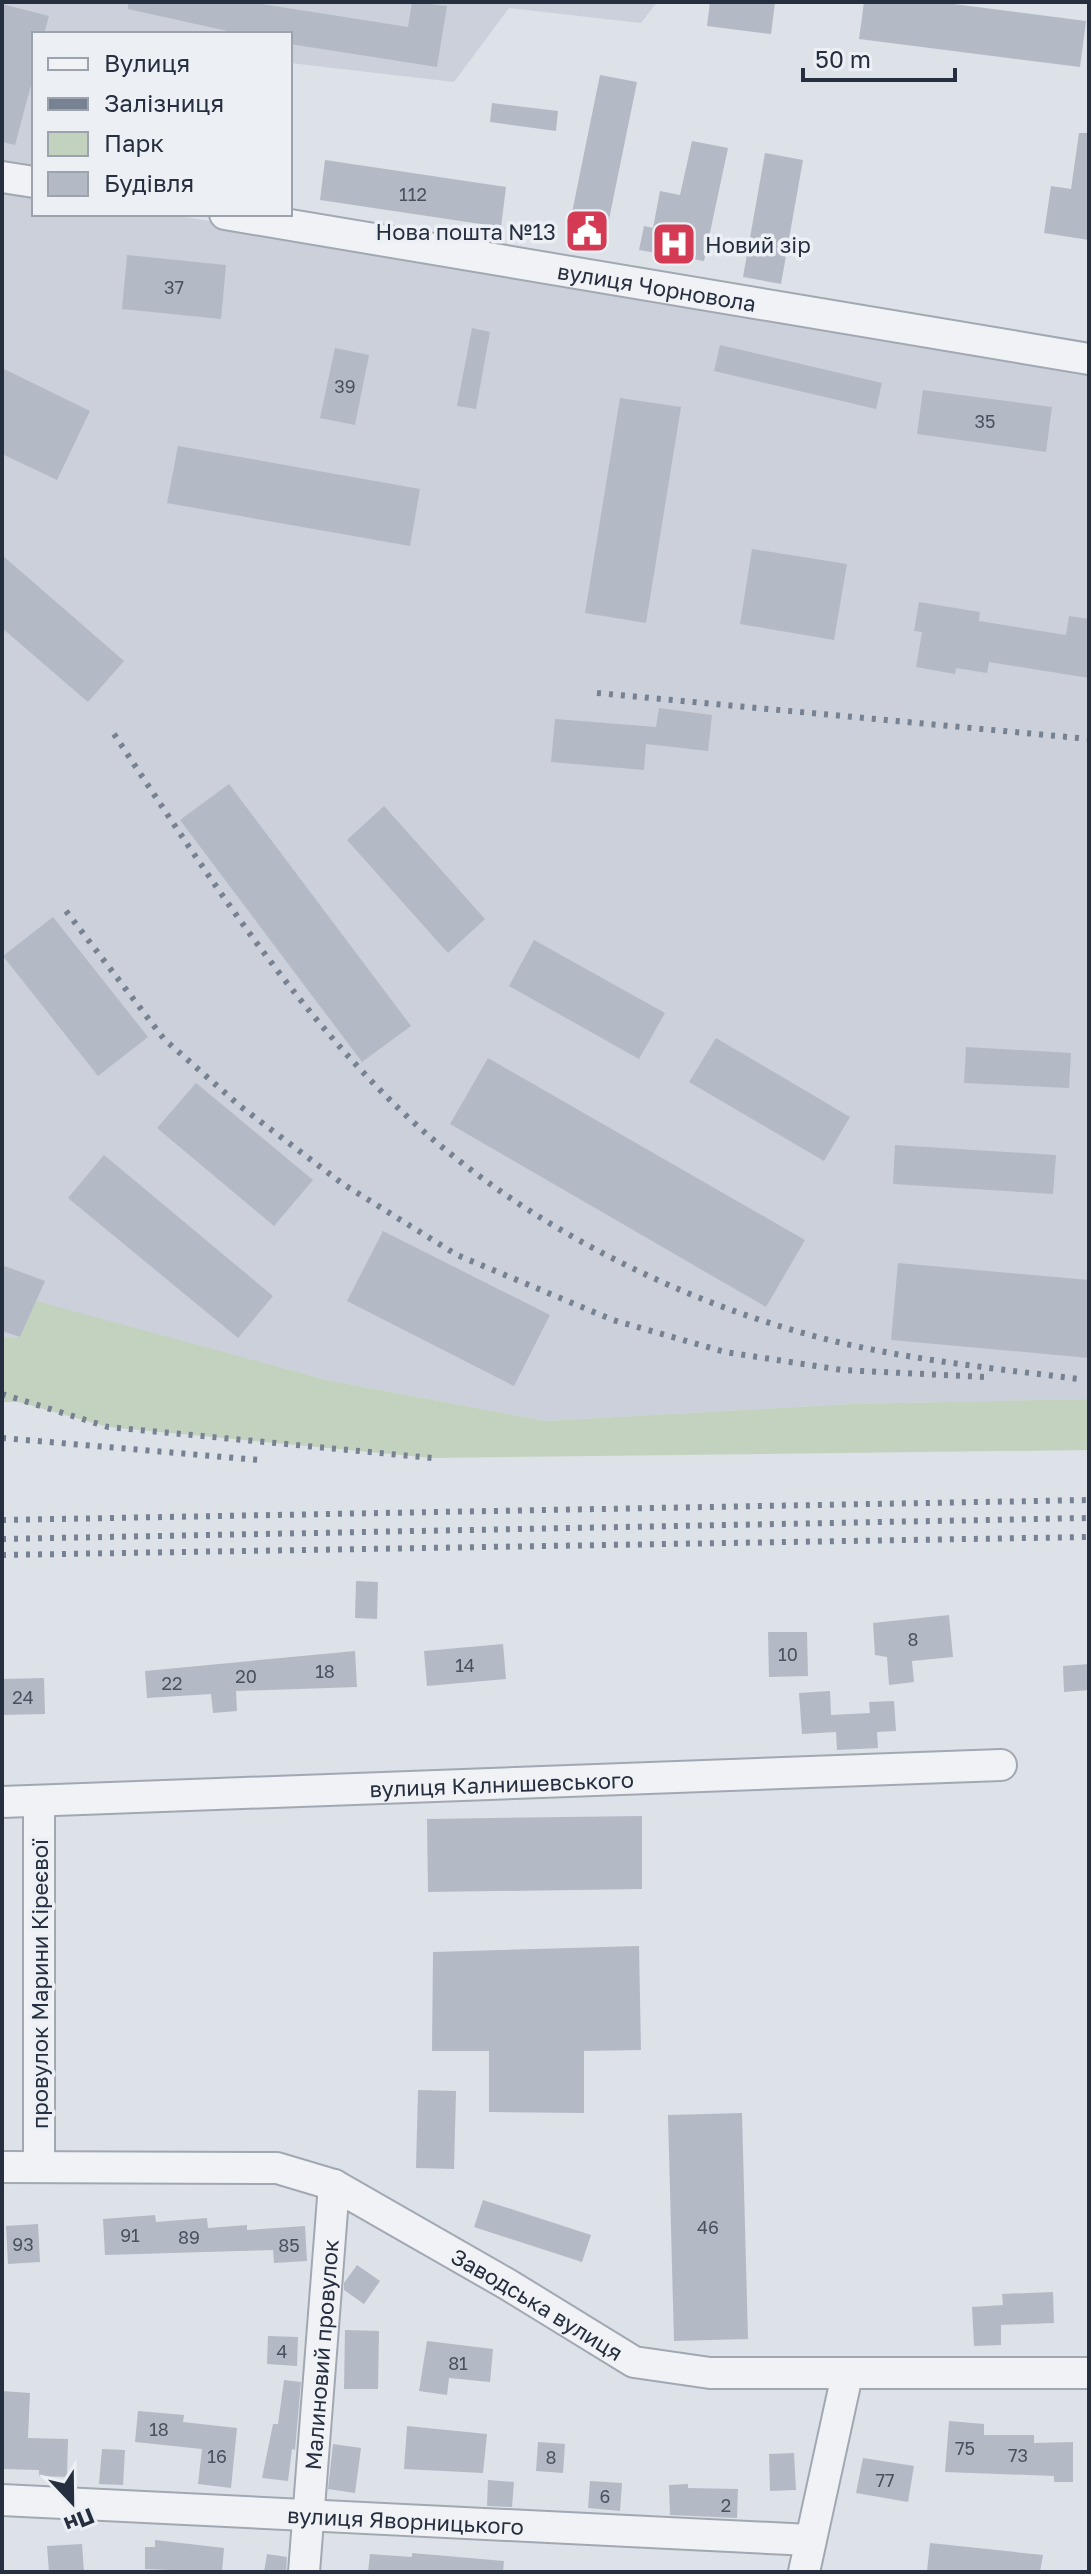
<svg xmlns="http://www.w3.org/2000/svg" width="1091" height="2574" viewBox="0 0 1091 2574" font-family="'Golos Text',sans-serif">
<style>
.built{fill:#cbd0da}
.green{fill:#c3d2be}
.building{fill:#b4bac5}
.lines{fill:none;stroke-linecap:round;stroke-linejoin:round}
.minor-casing{stroke:#a2a8b2;stroke-width:34}
.minor{stroke:#f0f2f6;stroke-width:30}
.rail{stroke:#768192;stroke-width:6;stroke-dasharray:4 8;stroke-linecap:butt}
.labels{text-anchor:middle;dominant-baseline:central;stroke-width:7;stroke-linejoin:round;paint-order:stroke}
.number-label{font-size:18px;fill:#4a5260}
.poi-label{font-size:22px;fill:#262f3f;stroke:#ecf0f5;text-anchor:end}
.street-label{font-size:22px;fill:#262f3f;stroke:#ecf0f5}
</style>
<rect width="100%" height="100%" fill="#dde1e8"/>
<g class="built">
<polygon points="2,2 657,2 641,23 509,8 454,82 290,63 290,34 34,34 34,173 2,168"/>
<polygon points="2,186 34,191 34,214 168,214 1089,368 1089,1399 849,1404 546,1421 327,1380 36,1302 20,1337 2,1338"/>
</g>
<polygon class="green" points="36,1301 327,1380 546,1421 849,1404 1089,1399 1089,1450 432,1458 108,1427 19,1402 2,1402 2,1338 20,1337"/>
<g class="building">
<polygon points="128,2 250,2 408,27 412,2 447,6 437,67 290,44 290,34 241,34 128,9"/>
<polygon points="710,2 775,2 771,34 707,26"/>
<polygon points="864,2 938,2 1086,21 1080,67 859,39"/>
<polygon points="2,4 49,16 44,34 34,34 34,74 15,145 2,142"/>
<polygon points="600,75 637,82 604,244 567,237"/>
<polygon points="492,103 558,111 556,131 490,122"/>
<polygon points="1079,133 1089,133 1089,240 1044,233 1051,186 1071,189"/>
<polygon points="692,141 728,148 704,261 639,250 644,226 653,228 660,191 680,195"/>
<polygon points="765,153 803,160 781,284 743,277"/>
<polygon points="325,160 506,187 501,227 320,200"/>
<polygon points="127,255 226,265 221,319 122,309"/>
<polygon points="472,328 490,332 476,409 457,406"/>
<polygon points="720,345 882,383 876,409 714,371"/>
<polygon points="335,348 369,355 355,425 320,418"/>
<polygon points="2,368 90,411 57,480 2,454"/>
<polygon points="923,390 1052,407 1046,452 917,434"/>
<polygon points="620,398 681,407 646,623 585,613"/>
<polygon points="178,446 420,489 410,546 167,503"/>
<polygon points="752,549 847,564 834,640 740,624"/>
<polygon points="2,555 124,661 88,702 2,628"/>
<polygon points="919,602 980,612 979,621 1066,635 1069,616 1089,619 1089,678 989,662 987,673 956,668 955,674 916,667 922,632 914,631"/>
<polygon points="659,708 712,715 708,751 646,744 644,770 551,762 555,719 656,727"/>
<polygon points="229,784 411,1026 362,1062 180,820"/>
<polygon points="384,806 485,919 448,953 347,840"/>
<polygon points="53,917 148,1037 98,1076 3,956"/>
<polygon points="534,940 665,1013 639,1059 509,986"/>
<polygon points="716,1038 850,1117 824,1161 689,1082"/>
<polygon points="966,1047 1071,1053 1069,1088 964,1083"/>
<polygon points="488,1058 805,1240 766,1307 450,1124"/>
<polygon points="196,1083 313,1180 274,1226 157,1128"/>
<polygon points="895,1145 1056,1155 1053,1194 893,1184"/>
<polygon points="104,1155 273,1296 238,1338 68,1198"/>
<polygon points="383,1231 550,1315 514,1386 347,1301"/>
<polygon points="898,1263 1089,1280 1089,1358 891,1340"/>
<polygon points="2,1265 45,1281 20,1337 2,1331"/>
<polygon points="356,1581 378,1582 377,1619 355,1618"/>
<polygon points="949,1615 953,1657 912,1661 914,1682 889,1685 887,1657 875,1655 873,1623"/>
<polygon points="768,1632 807,1632 808,1676 769,1677"/>
<polygon points="503,1644 506,1679 427,1686 424,1651"/>
<polygon points="355,1651 357,1687 236,1691 237,1711 213,1713 211,1694 147,1698 145,1671"/>
<polygon points="1089,1664 1089,1690 1064,1692 1063,1666"/>
<polygon points="44,1678 45,1714 2,1715 2,1679"/>
<polygon points="830,1691 831,1715 870,1713 869,1702 894,1701 896,1731 877,1732 878,1748 837,1750 836,1732 802,1734 799,1693"/>
<polygon points="642,1816 642,1889 428,1892 427,1819"/>
<polygon points="639,1946 641,2050 584,2051 584,2113 489,2112 489,2051 432,2051 433,1952"/>
<polygon points="418,2090 456,2091 454,2169 416,2168"/>
<polygon points="742,2113 748,2339 674,2341 668,2115"/>
<polygon points="483,2200 591,2235 582,2262 474,2227"/>
<polygon points="155,2215 156,2222 207,2218 208,2228 247,2225 247,2230 305,2226 307,2261 274,2263 273,2250 105,2255 103,2219"/>
<polygon points="38,2224 40,2262 8,2264 6,2226"/>
<polygon points="357,2265 380,2281 364,2304 344,2290 344,2283"/>
<polygon points="1053,2292 1054,2323 1001,2325 1001,2345 974,2346 972,2307 1003,2305 1002,2294"/>
<polygon points="345,2330 379,2331 378,2389 344,2389"/>
<polygon points="268,2336 298,2337 297,2366 267,2364"/>
<polygon points="427,2341 493,2349 490,2382 449,2378 447,2395 419,2391"/>
<polygon points="284,2380 301,2382 295,2450 292,2449 288,2481 262,2478 273,2424 278,2424"/>
<polygon points="2,2391 30,2393 28,2438 68,2439 67,2477 39,2476 39,2470 2,2469"/>
<polygon points="138,2411 184,2415 183,2422 237,2428 231,2488 198,2484 202,2449 135,2442"/>
<polygon points="949,2421 984,2424 984,2435 1034,2435 1034,2443 1073,2442 1073,2482 1054,2482 1054,2476 945,2472"/>
<polygon points="407,2426 487,2434 483,2473 404,2469"/>
<polygon points="538,2442 565,2444 563,2473 536,2471"/>
<polygon points="333,2444 361,2448 355,2493 328,2489"/>
<polygon points="102,2449 125,2450 123,2485 99,2484"/>
<polygon points="794,2453 796,2490 770,2491 769,2454"/>
<polygon points="863,2458 914,2466 908,2502 856,2493"/>
<polygon points="488,2480 514,2482 512,2507 487,2506"/>
<polygon points="590,2481 622,2483 620,2511 588,2508"/>
<polygon points="688,2484 688,2488 738,2489 737,2518 670,2515 669,2485"/>
<polygon points="155,2540 224,2548 222,2572 145,2569 145,2547 155,2547"/>
<polygon points="930,2543 1043,2555 1040,2572 927,2571"/>
<polygon points="82,2544 84,2572 49,2572 47,2546"/>
<polygon points="412,2553 504,2561 503,2572 368,2572 370,2554 412,2557"/>
<polygon points="267,2554 287,2557 286,2572 264,2572"/>
</g>
<g class="lines">
<g class="minor-casing">
<g id="minor">
<polyline points="2,177 34,182"/>
<path id="s1" d="M225,214L1089,359"/>
<path id="s2" d="M2,1802L1001,1765"/>
<polyline points="39,1802 39,2166"/>
<path id="s3" d="M2,2167L277,2168L334,2185L507,2284L634,2362L710,2373H1089"/>
<path id="s4" d="M2,2500L810,2540"/>
<path id="s5" d="M304,2572L334,2185"/>
<polyline points="804,2572 847,2375"/>
</g>
</g>
<use href="#minor" class="minor"/>
<g class="rail">
<polyline points="597,693 1089,739"/>
<path d="M114,734C199,862 284,996 394,1104C503,1210 650,1289 796,1331C888,1358 984,1367 1079,1379"/>
<polyline points="66,911 164,1039 240,1106 343,1184 457,1255 613,1320 725,1352 842,1370 985,1377"/>
<polyline points="2,1394 108,1427 432,1458"/>
<polyline points="2,1438 259,1460"/>
<polyline points="2,1520 1089,1500"/>
<polyline points="2,1539 1089,1518"/>
<polyline points="2,1555 1089,1537"/>
</g>
</g>
<defs>
<g id="civic-square" transform="scale(2.3)"><rect x="-9" y="-9" width="18" height="18" rx="4" fill="#d43a53" stroke="#ecf0f5"/><path d="M-.6-6.5H3V-4.5H.6V-3L4-1V1h2V6H-6V1h2V-1L-.6-3ZM-1.2 2.5V6h2.4V2.5Z" fill="#fff"/></g>
<g id="hospital-square" transform="scale(2.3)"><rect x="-9" y="-9" width="18" height="18" rx="4" fill="#d43a53" stroke="#ecf0f5"/><path d="M-5-5h3v3.5h4V-5h3V5h-3V1.5h-4V5h-3Z" fill="#fff"/></g>
</defs>
<g fill-rule="evenodd">
<use href="#civic-square" x="587" y="231"/>
<use href="#hospital-square" x="674" y="244"/>
</g>
<g class="labels">
<g class="number-label">
<text x="413" y="194">112</text>
<text x="174" y="287">37</text>
<text x="345" y="386">39</text>
<text x="985" y="421">35</text>
<text x="913" y="1639">8</text>
<text x="788" y="1654">10</text>
<text x="465" y="1665">14</text>
<text x="325" y="1671">18</text>
<text x="246" y="1676">20</text>
<text x="172" y="1683">22</text>
<text x="23" y="1697">24</text>
<text x="708" y="2227">46</text>
<text x="130" y="2235">91</text>
<text x="189" y="2237">89</text>
<text x="23" y="2244">93</text>
<text x="289" y="2245">85</text>
<text x="282" y="2351">4</text>
<text x="458" y="2363">81</text>
<text x="159" y="2429">18</text>
<text x="965" y="2448">75</text>
<text x="1018" y="2455">73</text>
<text x="217" y="2456">16</text>
<text x="551" y="2457">8</text>
<text x="885" y="2480">77</text>
<text x="605" y="2496">6</text>
<text x="726" y="2505">2</text>
</g>
<g class="poi-label">
<text x="556" y="231">Нова пошта №13</text>
<text x="705" y="244" text-anchor="start">Новий зір</text>
</g>
<g class="street-label">
<text stroke="none"><textPath href="#s1" startOffset="438">вулиця Чорновола</textPath></text>
<text stroke="none"><textPath href="#s2" startOffset="500">вулиця Калнишевського</textPath></text>
<text transform="translate(39 1984) rotate(-90)">провулок Марини Кіреєвої</text>
<text stroke="none"><textPath href="#s3" startOffset="570">Заводська вулиця</textPath></text>
<text stroke="none"><textPath href="#s5" startOffset="218">Малиновий провулок</textPath></text>
<text stroke="none"><textPath href="#s4" startOffset="404">вулиця Яворницького</textPath></text>
</g>
</g>
<rect width="1091" height="2574" fill="none" stroke="#262f3f" stroke-width="8"/>
<rect x="32" y="32" width="260" height="184" fill="#ecf0f5" stroke="#9da3ac" stroke-width="2"/>
<rect x="48" y="58" width="40" height="12" fill="#f0f2f6" stroke="#9da3ac" stroke-width="2"/>
<text x="104" y="72" font-size="24" fill="#262f3f">Вулиця</text>
<rect x="48" y="98" width="40" height="12" fill="#768192" stroke="#9da3ac" stroke-width="2"/>
<text x="104" y="112" font-size="24" fill="#262f3f">Залізниця</text>
<rect x="48" y="132" width="40" height="24" fill="#c3d2be" stroke="#9da3ac" stroke-width="2"/>
<text x="104" y="152" font-size="24" fill="#262f3f">Парк</text>
<rect x="48" y="172" width="40" height="24" fill="#b4bac5" stroke="#9da3ac" stroke-width="2"/>
<text x="104" y="192" font-size="24" fill="#262f3f">Будівля</text>
<g transform="translate(72 2502) rotate(158)" stroke="#ecf0f5" stroke-width="6" paint-order="stroke">
<path d="M0-6L14 30L0 20L-14 30Z" fill="#262f3f"/>
<text y="-12" font-size="22" font-weight="bold" text-anchor="middle" fill="#262f3f">Пн</text>
</g>
<path d="M803 68v12h152v-12" fill="none" stroke="#262f3f" stroke-width="4"/>
<text x="815" y="68" font-size="24" fill="#262f3f" stroke="#ecf0f5" stroke-width="6" paint-order="stroke">50 m</text>
</svg>
